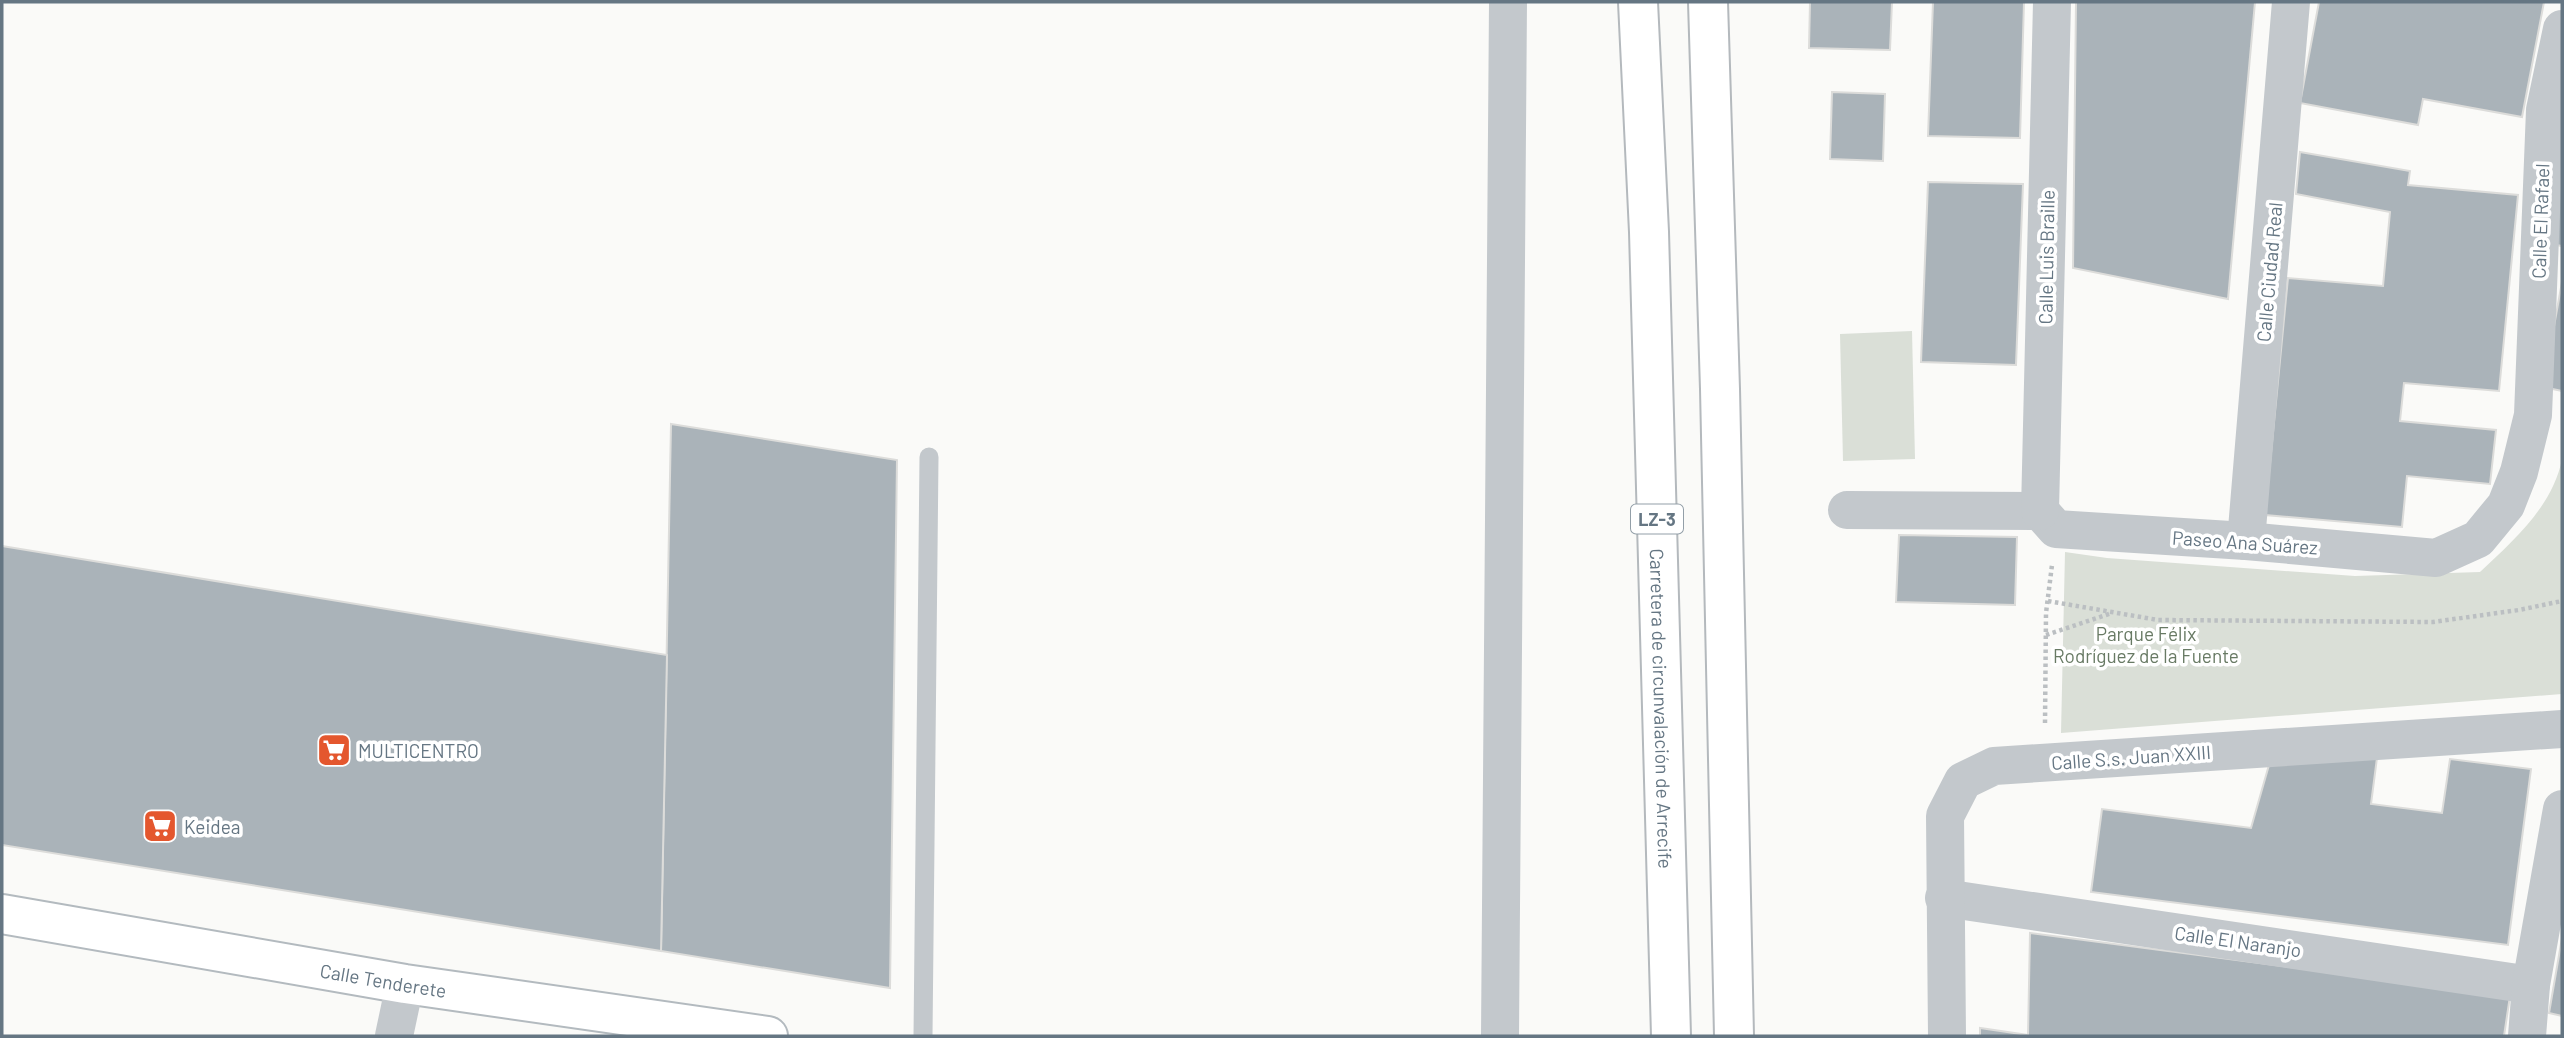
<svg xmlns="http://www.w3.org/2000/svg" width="2564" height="1038" viewBox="0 0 2564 1038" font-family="Barlow,sans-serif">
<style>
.green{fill:#dadfd7}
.building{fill:#aab3b9;stroke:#dcdcda;stroke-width:2}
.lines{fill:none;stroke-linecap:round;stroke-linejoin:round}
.secondary-casing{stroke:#b3babf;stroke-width:42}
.highway-casing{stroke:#b4b9bd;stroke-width:42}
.path{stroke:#bbbfc2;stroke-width:4.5;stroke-dasharray:3.5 3.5;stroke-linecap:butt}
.lane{stroke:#c3c8cc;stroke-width:19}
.street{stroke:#c3c8cc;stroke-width:38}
.secondary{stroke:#fff;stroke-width:38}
.highway{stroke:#fff;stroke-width:38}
.labels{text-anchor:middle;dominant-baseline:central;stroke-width:7;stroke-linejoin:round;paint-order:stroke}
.shield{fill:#fff;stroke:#939fa8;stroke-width:2}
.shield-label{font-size:18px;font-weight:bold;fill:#657683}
.street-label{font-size:19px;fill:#657683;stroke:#fff}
.park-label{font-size:19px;fill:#687a64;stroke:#fff}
.poi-label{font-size:19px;fill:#657683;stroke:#fff;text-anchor:start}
</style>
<rect width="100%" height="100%" fill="#fafaf8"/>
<g class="green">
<polygon points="1912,331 1915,459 1843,461 1840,334"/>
<path d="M2562,459V694L2061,733L2065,552L2107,558L2355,576L2480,572C2513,541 2553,506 2562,459Z"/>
</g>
<g class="building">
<polygon points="1810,2 1892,2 1890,50 1809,48"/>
<polygon points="1933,2 2024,2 2020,138 1928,136"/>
<polygon points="2076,2 2255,2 2228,299 2073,268"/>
<polygon points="2319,2 2544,2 2522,117 2423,99 2418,125 2300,103"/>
<polygon points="1832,92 1885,94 1883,161 1830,159"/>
<polygon points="2562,147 2562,246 2545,243"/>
<polygon points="2300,152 2410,171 2408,185 2518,195 2499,391 2404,383 2400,421 2496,430 2490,484 2407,476 2402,527 2265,515 2288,278 2383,286 2390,212 2296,194"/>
<polygon points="1928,182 2023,184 2016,365 1921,362"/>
<polygon points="2562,282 2562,391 2543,387"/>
<polygon points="671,424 897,460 890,988 661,951"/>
<polygon points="1899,535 2017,537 2015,605 1896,602"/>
<polygon points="2,546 667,655 661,951 2,845"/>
<polygon points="2378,750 2371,804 2442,813 2450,759 2531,769 2508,945 2091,892 2102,809 2251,828 2269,765"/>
<polygon points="2030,933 2510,996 2504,1036 1980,1036 1980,1028 2028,1035"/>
<polygon points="2562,938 2562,1016 2549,1013"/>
</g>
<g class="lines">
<g class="secondary-casing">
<g id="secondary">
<path id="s1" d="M2,914L405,984L768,1036"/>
</g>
</g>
<g class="highway-casing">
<g id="highway">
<path id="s2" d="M1638,2L1649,232L1671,1036"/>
<polyline points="1708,2 1720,389 1734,1036"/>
</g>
</g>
<g class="path">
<polyline points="2048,601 2158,620 2433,622 2519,610 2562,601"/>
<polyline points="2046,635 2112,613"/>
<polyline points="2045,723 2046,613 2052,565"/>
</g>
<polyline class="lane" points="923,1036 929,457"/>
<g class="street">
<polyline points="1847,510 2040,511 2056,529 2246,541 2436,558 2478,539 2506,505 2519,472 2533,415 2545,110 2562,29"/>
<polyline points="2040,511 2052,2"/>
<polyline points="2246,541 2291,2"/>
<polyline points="1944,898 2531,985"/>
<polyline points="394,1036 405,984"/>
<polyline points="1500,1036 1508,2"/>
<polyline points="1947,1036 1945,816 1963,781 1994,766 2562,729"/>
<polyline points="2527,1036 2531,985 2562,809"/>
</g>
<use href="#secondary" class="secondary"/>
<use href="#highway" class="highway"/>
</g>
<defs>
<g id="supermarket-square" transform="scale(1.75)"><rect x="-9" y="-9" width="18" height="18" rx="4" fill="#e4572e" stroke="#fff"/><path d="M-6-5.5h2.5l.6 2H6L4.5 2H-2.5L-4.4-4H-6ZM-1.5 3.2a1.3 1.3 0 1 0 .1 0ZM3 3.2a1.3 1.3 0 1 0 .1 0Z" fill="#fff"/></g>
</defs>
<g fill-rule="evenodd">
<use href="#supermarket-square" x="334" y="750"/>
<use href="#supermarket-square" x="160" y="826"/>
</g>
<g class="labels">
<rect class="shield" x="1631" y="504.5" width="52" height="29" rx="5"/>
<g class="shield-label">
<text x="1657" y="519">LZ-3</text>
</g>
<g class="street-label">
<text transform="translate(2540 221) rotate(-88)">Calle El Rafael</text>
<text transform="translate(2046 257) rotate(-89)">Calle Luis Braille</text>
<text transform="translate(2269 272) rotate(-85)">Calle Ciudad Real</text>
<text transform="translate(2245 542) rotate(4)">Paseo Ana Suárez</text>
<text stroke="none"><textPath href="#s2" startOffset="707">Carretera de circunvalación de Arrecife</textPath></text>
<text transform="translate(2131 757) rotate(-4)">Calle S.s. Juan XXIII</text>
<text transform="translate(2238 941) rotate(8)">Calle El Naranjo</text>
<text stroke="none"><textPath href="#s1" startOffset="387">Calle Tenderete</textPath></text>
</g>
<g class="park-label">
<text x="2146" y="633">Parque Félix<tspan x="2146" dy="22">Rodríguez de la Fuente</tspan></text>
</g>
<g class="poi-label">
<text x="358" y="750">MULTICENTRO</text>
<text x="184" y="826">Keidea</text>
</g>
</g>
<rect width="2564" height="1038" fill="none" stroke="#657683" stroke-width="7"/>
</svg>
